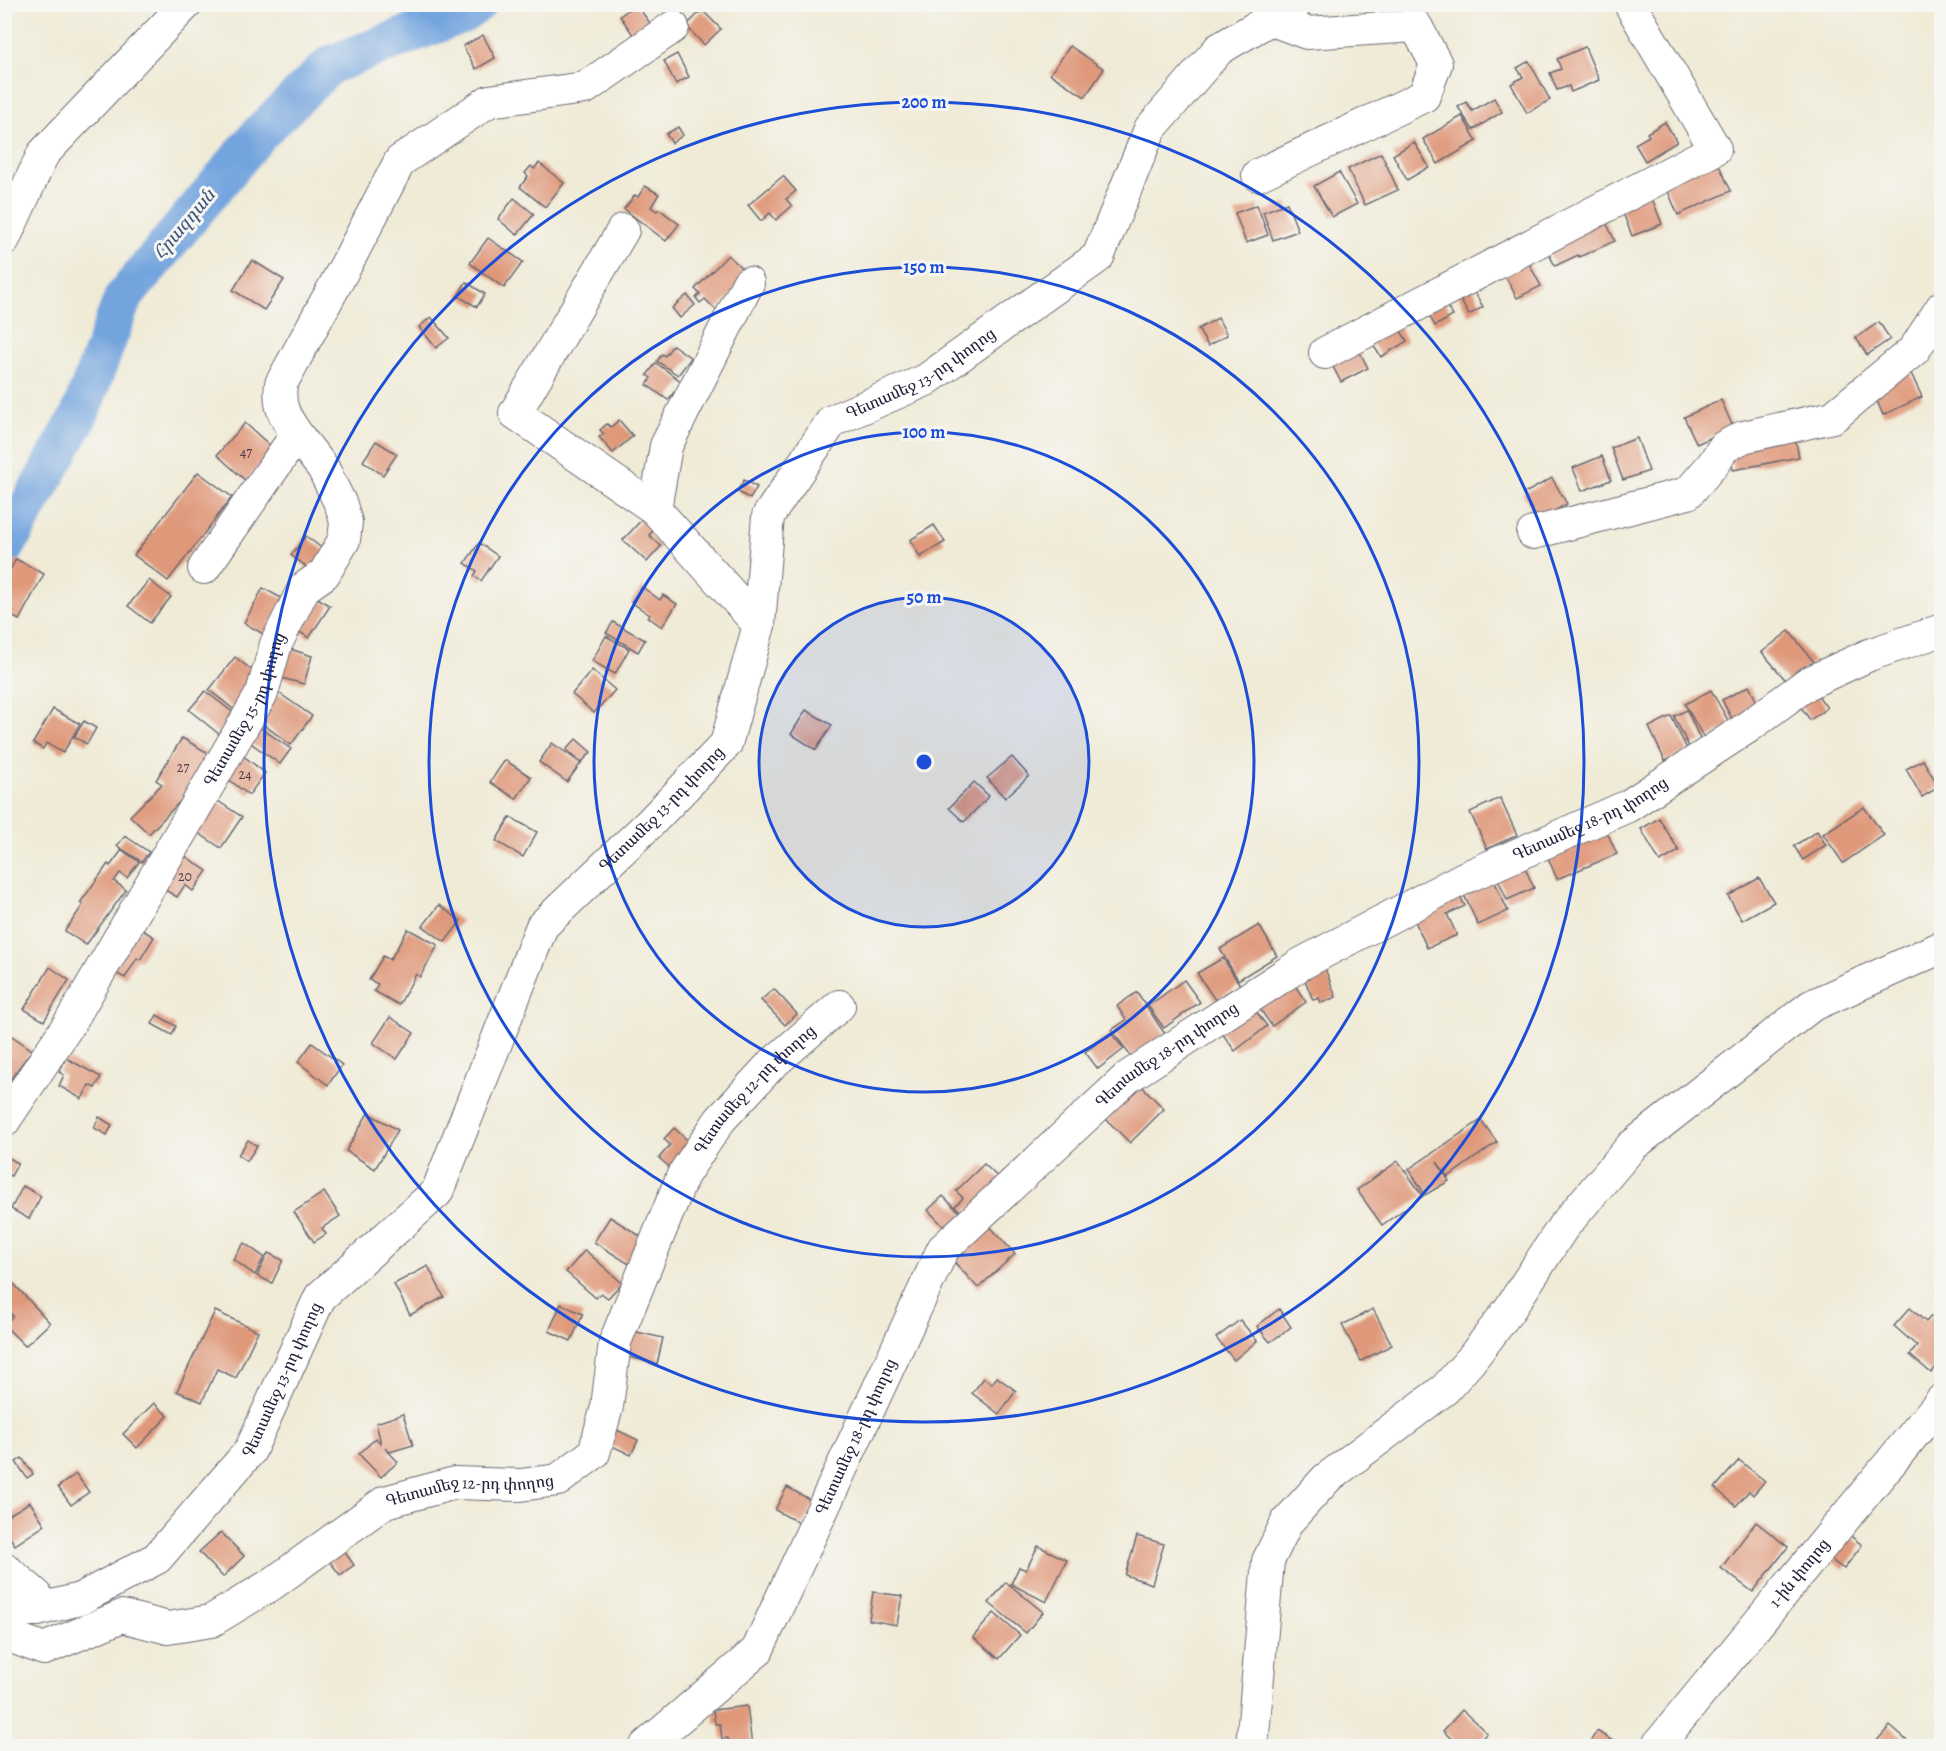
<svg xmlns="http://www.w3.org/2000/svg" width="1946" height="1751" viewBox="0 0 1946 1751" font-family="Alegreya,'Noto Serif Armenian',serif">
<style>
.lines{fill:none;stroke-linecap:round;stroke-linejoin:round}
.river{stroke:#73a4de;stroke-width:39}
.building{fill:#df997a}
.minor-casing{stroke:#6a6872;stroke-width:34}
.minor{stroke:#fff;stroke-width:32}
.ring{fill:none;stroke:#1d4ed8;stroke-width:3}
.labels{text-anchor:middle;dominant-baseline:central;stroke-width:6;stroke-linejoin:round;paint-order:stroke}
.number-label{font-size:14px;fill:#51404b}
.street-label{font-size:16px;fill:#22223b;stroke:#f6f6f2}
.water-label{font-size:18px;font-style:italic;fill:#42567c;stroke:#f6f6f2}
.centre{fill:#1d4ed8;stroke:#f6f6f2;stroke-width:3}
.ring-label{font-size:18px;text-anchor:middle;font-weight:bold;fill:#1d4ed8;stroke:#f6f6f2;stroke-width:6;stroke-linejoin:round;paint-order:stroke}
</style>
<rect width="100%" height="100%" fill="#f6f6f2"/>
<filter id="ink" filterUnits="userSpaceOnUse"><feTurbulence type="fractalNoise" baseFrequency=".0167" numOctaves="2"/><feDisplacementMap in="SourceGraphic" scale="12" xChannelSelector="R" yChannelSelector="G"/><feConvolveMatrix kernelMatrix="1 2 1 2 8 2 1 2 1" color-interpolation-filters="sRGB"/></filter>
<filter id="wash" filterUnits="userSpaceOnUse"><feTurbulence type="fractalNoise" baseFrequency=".008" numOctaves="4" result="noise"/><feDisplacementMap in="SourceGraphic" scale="24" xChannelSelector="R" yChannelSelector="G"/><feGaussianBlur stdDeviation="1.35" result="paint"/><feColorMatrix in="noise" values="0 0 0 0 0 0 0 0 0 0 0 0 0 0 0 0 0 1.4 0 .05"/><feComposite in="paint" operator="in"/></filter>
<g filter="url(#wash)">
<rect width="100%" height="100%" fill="#f0ebd7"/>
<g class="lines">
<polyline class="river" points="4,550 79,416 123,298 260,133 330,65 463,14 477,4"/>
</g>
<g id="blocks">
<g class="building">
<polygon points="636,4 653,27 636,39 620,16"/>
<polygon points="702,10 721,29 704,45 686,26"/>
<polygon points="483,35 495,58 476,69 463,46"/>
<polygon points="1070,46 1104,69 1085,97 1050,74"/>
<polygon points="1585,47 1599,80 1571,92 1569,86 1557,90 1550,73 1561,69 1557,59"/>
<polygon points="677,54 689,77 676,84 664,61"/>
<polygon points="1529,61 1550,100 1527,113 1511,84 1523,77 1517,68"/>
<polygon points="1494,98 1502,112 1473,130 1458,107 1466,102 1472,111"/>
<polygon points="1462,116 1477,141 1438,164 1423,139"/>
<polygon points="1665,122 1677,142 1645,161 1635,144 1649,136 1647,133"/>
<polygon points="678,127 683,135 672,143 666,134"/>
<polygon points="1414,142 1429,167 1407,180 1393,155"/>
<polygon points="1381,153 1398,190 1365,205 1348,169"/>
<polygon points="1716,159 1731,191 1678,215 1664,182"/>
<polygon points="539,163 564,183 545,207 520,187 528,176 525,173 531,166 534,169"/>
<polygon points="1339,172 1357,204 1332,217 1314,186"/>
<polygon points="783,176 796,191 786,199 792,206 776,220 770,213 761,221 748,205"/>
<polygon points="645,186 659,194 651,207 657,211 659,209 679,224 666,241 624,209 635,195 638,197"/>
<polygon points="1650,193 1662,224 1632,236 1620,205"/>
<polygon points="514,198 534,214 517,235 498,219"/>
<polygon points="1287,203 1298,231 1273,240 1263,212"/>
<polygon points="1257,205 1268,235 1246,243 1235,213"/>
<polygon points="1601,212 1615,241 1579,257 1578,255 1555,266 1543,242"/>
<polygon points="488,238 523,262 504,288 470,263"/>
<polygon points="728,255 746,272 731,295 716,310 705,299 700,303 696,298 700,294 695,289"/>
<polygon points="1526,258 1541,286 1517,298 1502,270"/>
<polygon points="252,260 284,280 264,310 233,290"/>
<polygon points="466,282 485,294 477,307 458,296"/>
<polygon points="1470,284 1483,307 1469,315 1456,292"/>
<polygon points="687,295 695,305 680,318 672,308"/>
<polygon points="1442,298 1453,316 1435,326 1425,308"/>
<polygon points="431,317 449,338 436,348 419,327"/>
<polygon points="1218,318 1227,335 1208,346 1198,329"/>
<polygon points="1396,322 1407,341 1381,357 1369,339"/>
<polygon points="1879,322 1890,339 1867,355 1856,338"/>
<polygon points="1355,343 1368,368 1341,382 1328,357"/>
<polygon points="673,345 691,358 678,375 657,361 662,354 665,356"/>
<polygon points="656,363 682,382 668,400 647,385 651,378 647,375"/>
<polygon points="1910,371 1922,397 1883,415 1872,389"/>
<polygon points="1721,400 1733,427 1697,444 1684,417"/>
<polygon points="619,420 633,436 613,453 599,437 604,434 600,430 607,424 611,427"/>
<polygon points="245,423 274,449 246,481 217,455"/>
<polygon points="1794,433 1799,457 1733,470 1728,447"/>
<polygon points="1637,438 1649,471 1623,480 1611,448"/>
<polygon points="376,441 397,454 383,475 363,461"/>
<polygon points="1602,456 1611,480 1582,491 1573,468"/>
<polygon points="198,472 232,497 168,581 134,555"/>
<polygon points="1552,478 1567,504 1538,520 1523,494"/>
<polygon points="744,480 757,487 750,499 737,491"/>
<polygon points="646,515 658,525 649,535 661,546 647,562 623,540"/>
<polygon points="934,525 945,542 920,557 910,540"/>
<polygon points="306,536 328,553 313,572 291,555"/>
<polygon points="479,543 498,556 481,581 474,576 477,571 465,563"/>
<polygon points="16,559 44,574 19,620 4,612 4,580"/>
<polygon points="149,580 171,597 150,623 128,606"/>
<polygon points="642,587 660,600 663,595 677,604 662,627 648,617 650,615 631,602"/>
<polygon points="263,588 285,600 265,635 244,623"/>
<polygon points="313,595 330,606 309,638 292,627"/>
<polygon points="613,622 645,640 638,652 606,633"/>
<polygon points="1789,631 1814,662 1788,683 1762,652"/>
<polygon points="606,636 629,649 615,674 592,661"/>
<polygon points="287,648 312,656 304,684 278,677"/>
<polygon points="235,657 262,678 236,711 209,690"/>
<polygon points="592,670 615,690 594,713 572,694"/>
<polygon points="1749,686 1761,710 1735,724 1722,700"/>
<polygon points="1813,688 1827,708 1810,720 1796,700"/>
<polygon points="1711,690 1731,726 1705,740 1685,704"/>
<polygon points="205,691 235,714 219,734 189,710"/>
<polygon points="279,693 312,716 291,745 259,721"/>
<polygon points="53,709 80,724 63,753 46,743 43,749 33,743"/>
<polygon points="806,710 832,725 816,750 791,734"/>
<polygon points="1687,710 1701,741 1689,747 1674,716"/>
<polygon points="1671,716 1688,751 1665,761 1649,727"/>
<polygon points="84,721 96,728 87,744 74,737"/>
<polygon points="258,726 291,749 280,764 248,741"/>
<polygon points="182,738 210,754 184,797 149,834 130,816 162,784 156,780"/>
<polygon points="576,739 591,752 581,763 566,750"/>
<polygon points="552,743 581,763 567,782 539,762"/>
<polygon points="241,754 265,773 249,795 224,776"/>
<polygon points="1012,757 1029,776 1005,798 987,778"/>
<polygon points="505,760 531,777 516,799 490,782"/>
<polygon points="1923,760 1939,787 1922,797 1906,769"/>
<polygon points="974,782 989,796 964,822 949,808"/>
<polygon points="1500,798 1517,835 1487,849 1470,812"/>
<polygon points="215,799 242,817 221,848 194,830"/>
<polygon points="1864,807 1884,835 1843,863 1823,834"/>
<polygon points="510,817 537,832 523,857 496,841"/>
<polygon points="1659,818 1679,851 1660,862 1641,829"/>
<polygon points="1605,828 1617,854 1557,879 1546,853"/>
<polygon points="1817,831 1826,845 1803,860 1794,846"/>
<polygon points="125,836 149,852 142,862 117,846"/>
<polygon points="122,850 139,862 127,878 120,873 114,881 126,890 86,945 65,931 83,905 80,903 108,864 110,866"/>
<polygon points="178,851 207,871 193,891 185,885 177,897 155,884 163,871 174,878 167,873"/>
<polygon points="1522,861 1534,888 1507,900 1495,872"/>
<polygon points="1490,872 1508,911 1478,925 1460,886"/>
<polygon points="1759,878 1774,902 1742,920 1728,896"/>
<polygon points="1458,893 1465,906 1447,914 1457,935 1427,948 1412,914"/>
<polygon points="439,905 461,921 445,942 423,926"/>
<polygon points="134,925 154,937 140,960 137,958 125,978 108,969"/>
<polygon points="1259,925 1277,956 1238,980 1220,949"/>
<polygon points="408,929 438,945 420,977 416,974 399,1005 374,991 378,984 369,980 383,956 390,960"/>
<polygon points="1223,958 1240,985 1215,1000 1197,973"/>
<polygon points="1324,966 1336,997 1321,1003 1319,998 1313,1000 1303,975"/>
<polygon points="50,967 69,980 44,1021 24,1009"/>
<polygon points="1184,980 1200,1002 1164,1028 1148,1006"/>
<polygon points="1292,981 1306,1002 1272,1026 1257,1005"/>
<polygon points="774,989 797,1014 785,1025 761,1000"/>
<polygon points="1137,992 1165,1034 1131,1057 1112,1030 1126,1020 1117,1006"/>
<polygon points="1251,1005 1267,1026 1235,1051 1219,1029"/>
<polygon points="157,1015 176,1026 172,1035 152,1024"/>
<polygon points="390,1017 414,1033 397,1059 373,1043"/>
<polygon points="1111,1033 1124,1049 1098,1069 1085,1052"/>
<polygon points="12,1036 32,1050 4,1088 4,1047"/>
<polygon points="312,1043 342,1065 328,1085 298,1062"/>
<polygon points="66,1058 101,1077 95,1088 89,1085 82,1099 59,1086 64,1075 59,1072"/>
<polygon points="1135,1079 1164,1109 1130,1143 1100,1113"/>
<polygon points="368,1113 398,1130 375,1169 346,1151"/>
<polygon points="99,1117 112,1125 107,1135 94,1128"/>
<polygon points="1481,1120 1497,1142 1448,1177 1437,1162 1449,1181 1425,1195 1409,1169"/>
<polygon points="674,1128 695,1147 674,1171 659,1158 670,1145 664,1139"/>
<polygon points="248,1140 257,1146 247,1161 238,1155"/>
<polygon points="4,1155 18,1163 11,1176 4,1172"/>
<polygon points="1398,1161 1423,1196 1382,1225 1357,1190"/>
<polygon points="984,1164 1002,1181 963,1214 955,1206 963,1198 956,1191"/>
<polygon points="23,1186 41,1196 29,1219 11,1209"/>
<polygon points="324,1192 340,1216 322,1228 326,1234 314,1242 294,1212"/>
<polygon points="943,1196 964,1217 949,1232 928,1210"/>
<polygon points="610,1217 645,1239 629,1264 594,1242"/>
<polygon points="985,1221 1015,1254 978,1288 948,1255"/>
<polygon points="244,1243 264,1257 255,1275 233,1259"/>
<polygon points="585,1250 622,1283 608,1298 601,1293 596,1298 566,1272"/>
<polygon points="268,1253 283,1260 272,1283 257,1276"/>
<polygon points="428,1266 444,1297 410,1315 394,1284"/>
<polygon points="14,1284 50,1323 25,1346 4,1325 13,1316 4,1306 4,1292"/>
<polygon points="561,1304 583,1314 571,1341 549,1331"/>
<polygon points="1910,1308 1926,1322 1931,1316 1941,1326 1941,1362 1931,1373 1910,1355 1917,1346 1894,1326"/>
<polygon points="1279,1309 1291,1327 1270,1342 1257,1326"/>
<polygon points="1373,1309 1392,1345 1361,1361 1342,1325"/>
<polygon points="215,1311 258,1331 236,1378 217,1369 202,1402 177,1391"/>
<polygon points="1240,1320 1257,1341 1234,1360 1216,1338"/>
<polygon points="628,1330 663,1338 657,1364 621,1355"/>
<polygon points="997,1377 1016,1391 999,1414 972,1393 984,1378 992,1384"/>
<polygon points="154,1403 168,1416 137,1448 123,1434"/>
<polygon points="403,1414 413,1445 390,1452 385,1448 398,1462 381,1477 359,1454 376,1438 381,1444 376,1423"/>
<polygon points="615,1429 638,1440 631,1455 608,1444"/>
<polygon points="22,1458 33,1474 27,1478 16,1462"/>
<polygon points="1739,1460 1765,1481 1753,1495 1749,1491 1736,1506 1715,1488"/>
<polygon points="76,1474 89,1492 71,1505 58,1487"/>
<polygon points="787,1487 816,1503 803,1525 775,1510"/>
<polygon points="30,1502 45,1525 15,1545 4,1529 4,1518"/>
<polygon points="1756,1522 1788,1547 1753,1592 1721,1568"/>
<polygon points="221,1532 244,1556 223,1577 199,1552"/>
<polygon points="1847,1533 1862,1545 1844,1569 1828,1558"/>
<polygon points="1137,1536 1164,1544 1152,1584 1125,1575"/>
<polygon points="1038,1546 1067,1560 1046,1602 1011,1584 1019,1567 1026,1570"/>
<polygon points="341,1547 354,1565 340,1575 327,1558"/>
<polygon points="1006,1582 1043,1612 1026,1633 989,1603"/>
<polygon points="873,1592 902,1596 897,1625 869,1620"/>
<polygon points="994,1613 1020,1635 999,1659 973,1637"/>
<polygon points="747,1706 752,1746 729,1746 728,1738 722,1739 720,1724 715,1724 713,1710"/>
<polygon points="1462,1710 1487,1733 1475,1746 1459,1746 1443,1731"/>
<polygon points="1890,1726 1913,1746 1872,1746"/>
<polygon points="1597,1731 1620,1746 1587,1746"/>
</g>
</g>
</g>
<g filter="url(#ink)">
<use href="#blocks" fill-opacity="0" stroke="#6a6872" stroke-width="1.5"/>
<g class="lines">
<g class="minor-casing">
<g id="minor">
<polyline points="1258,175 1424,96 1436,64 1416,26 1307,33 1270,19"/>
<polyline points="623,230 515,413 655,509 759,625"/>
<polyline points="4,239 43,154 186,4"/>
<polyline points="1325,353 1715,149 1630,4"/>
<path d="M298,436C285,417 278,408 281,384L346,265L400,161L489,101L585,88L673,27"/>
<polyline points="655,509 666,446 748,283"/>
<polyline points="1533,533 1688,493 1713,464 1724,447 1743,437 1833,417 1914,350 1942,307"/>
<path id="s1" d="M4,1121L71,1021L262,693L276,644L304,588L324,574L344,540L346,522L341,505L323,468L298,436L290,444L204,568"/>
<polyline points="4,1568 36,1595 37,1610"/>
<path id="s2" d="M4,1610H37L80,1599L157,1558L250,1451L320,1297L437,1192L542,926L650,823L726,744L759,625L768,516L832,421L926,380L1098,257L1150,129L1219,49L1296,4"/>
<path id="s3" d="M4,1634L44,1649L122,1616L168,1628L211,1621L272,1584L385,1502L455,1483L520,1485L558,1480L594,1453L607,1407L615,1342L683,1175L720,1120L770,1066L839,1006"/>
<path id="s4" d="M646,1746L757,1651L943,1249L1128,1077L1301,964L1464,878L1628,806L1748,727L1808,683L1869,655L1942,630"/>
<polyline points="1252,1746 1268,1561 1287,1522 1326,1479 1445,1389 1470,1361 1509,1310 1563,1227 1632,1146 1811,1006 1942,947"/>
<path id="s5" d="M1657,1746L1942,1400"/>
</g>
</g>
<use href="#minor" class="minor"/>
</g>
</g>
<circle cx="924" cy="762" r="165" fill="#1d4ed8" fill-opacity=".12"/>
<g class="ring">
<circle cx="924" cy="762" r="165"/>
<circle cx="924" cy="762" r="330"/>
<circle cx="924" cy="762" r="495"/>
<circle cx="924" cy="762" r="660"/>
</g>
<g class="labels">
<g class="number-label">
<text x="246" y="452">47</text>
<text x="183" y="767">27</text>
<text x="245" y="774">24</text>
<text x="185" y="876">20</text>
</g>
<g class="street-label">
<text stroke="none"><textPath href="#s2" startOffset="1626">Գետամեջ 13-րդ փողոց</textPath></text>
<text stroke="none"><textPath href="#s1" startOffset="478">Գետամեջ 15-րդ փողոց</textPath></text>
<text stroke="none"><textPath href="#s2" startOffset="1086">Գետամեջ 13-րդ փողոց</textPath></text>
<text stroke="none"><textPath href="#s4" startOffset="1372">Գետամեջ 18-րդ փողոց</textPath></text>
<text stroke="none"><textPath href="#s4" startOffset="886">Գետամեջ 18-րդ փողոց</textPath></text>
<text stroke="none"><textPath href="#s3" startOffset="1056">Գետամեջ 12-րդ փողոց</textPath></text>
<text stroke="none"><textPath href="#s2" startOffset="384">Գետամեջ 13-րդ փողոց</textPath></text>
<text stroke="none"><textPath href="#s4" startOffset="382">Գետամեջ 18-րդ փողոց</textPath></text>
<text stroke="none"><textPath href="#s3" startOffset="516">Գետամեջ 12-րդ փողոց</textPath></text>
<text stroke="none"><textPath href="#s5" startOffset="224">1-ին փողոց</textPath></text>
</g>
<g class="water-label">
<text transform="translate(184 224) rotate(-50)">Հրազդան</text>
</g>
</g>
<circle cx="924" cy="762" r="9" class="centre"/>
<g class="ring-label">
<text x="924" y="108">200 m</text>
<text x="924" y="273">150 m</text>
<text x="924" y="438">100 m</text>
<text x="924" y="603">50 m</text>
</g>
<rect width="1946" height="1751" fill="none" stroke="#f6f6f2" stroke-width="24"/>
</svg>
